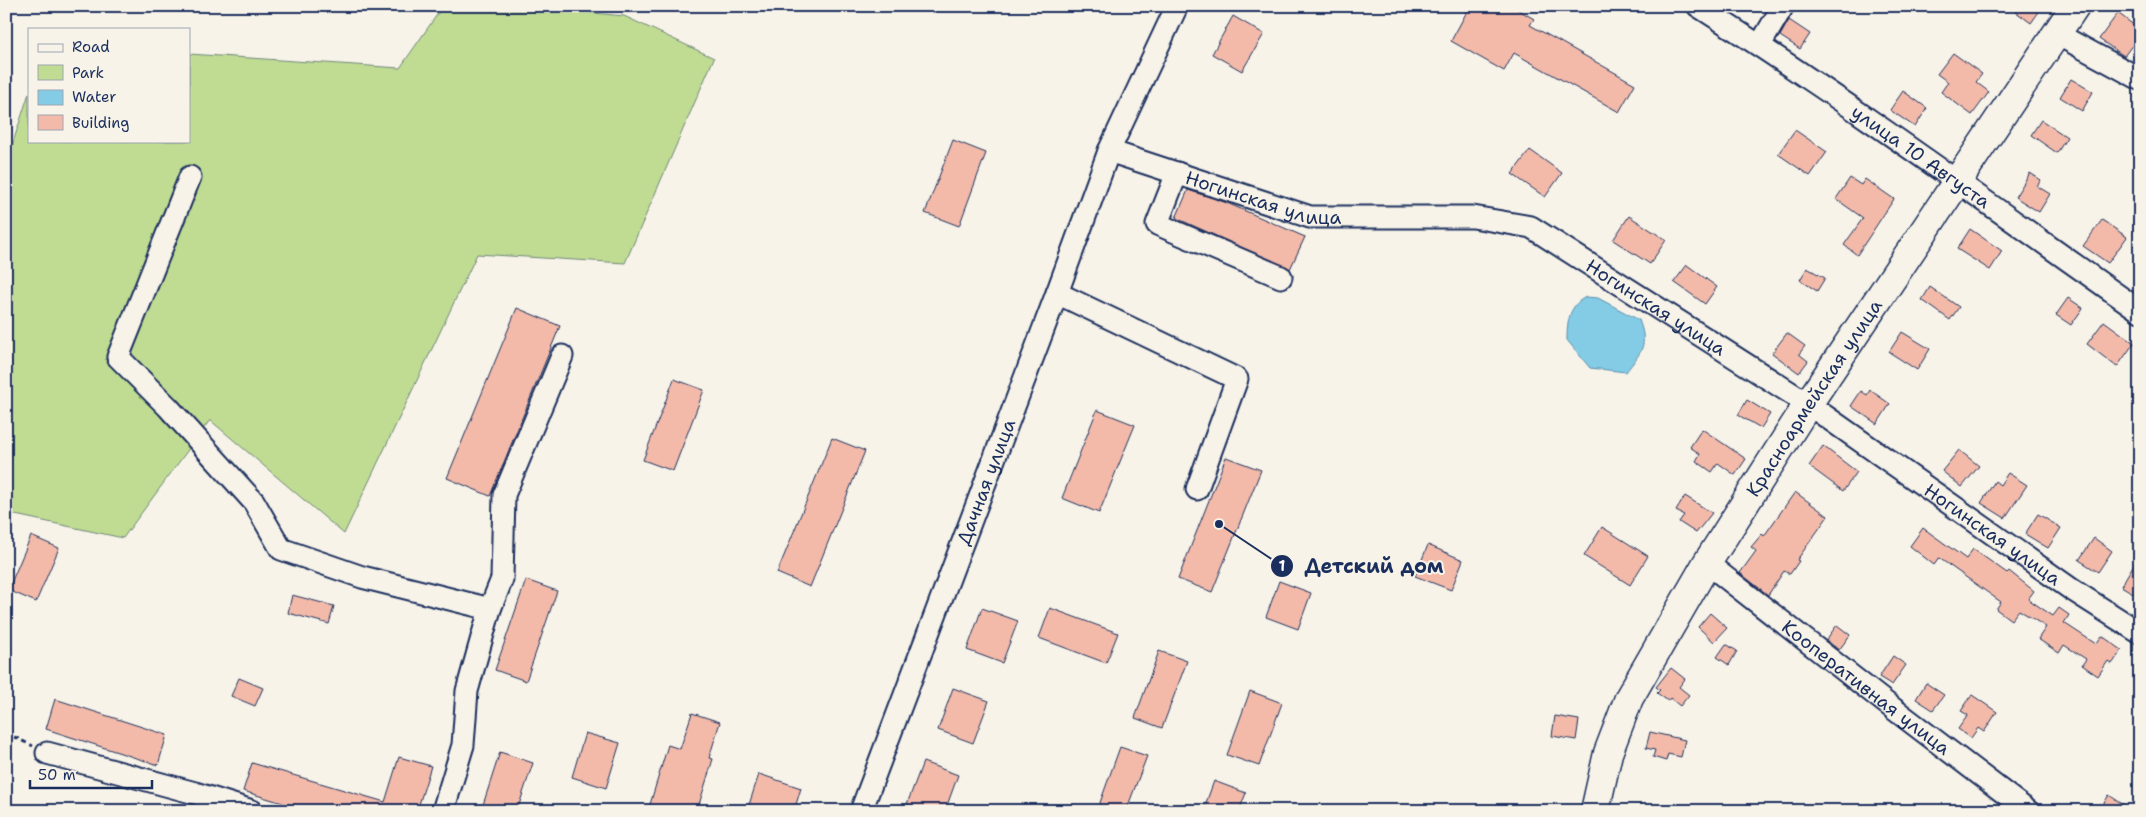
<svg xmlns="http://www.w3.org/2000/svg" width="2146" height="817" font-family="'Shantell Sans',sans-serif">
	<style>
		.green { fill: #c0dc93; stroke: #6e8678 }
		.water { fill: #84cce5; stroke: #5a8daf }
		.building { fill: #f3baa9; stroke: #1b2f5e }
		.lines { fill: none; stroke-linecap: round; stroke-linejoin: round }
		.minor-casing { stroke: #1b2f5e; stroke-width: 25 }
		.major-casing { stroke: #1b2f5e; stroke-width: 31 }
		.path { stroke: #1b2f5e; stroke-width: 3; stroke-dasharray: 5 4; stroke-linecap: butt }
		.minor { stroke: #f7f3e8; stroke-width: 21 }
		.major { stroke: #f7f3e8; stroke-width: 28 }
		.labels { text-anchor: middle; stroke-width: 4; stroke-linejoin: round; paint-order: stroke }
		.street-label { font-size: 19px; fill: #1b2f5e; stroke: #f7f3e8 }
		.leader { fill: none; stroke: #1b2f5e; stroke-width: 2 }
		.callout-dot { fill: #1b2f5e; stroke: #f7f3e8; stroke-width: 2 }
		.mark-label { font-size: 15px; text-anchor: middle; font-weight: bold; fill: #fff }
		.callout-label { font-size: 20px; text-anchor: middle; font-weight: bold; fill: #1b2f5e; stroke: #f7f3e8; stroke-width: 4; stroke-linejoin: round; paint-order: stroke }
	</style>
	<rect width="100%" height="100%" fill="#f7f3e8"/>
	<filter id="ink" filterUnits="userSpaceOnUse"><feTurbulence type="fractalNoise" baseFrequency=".02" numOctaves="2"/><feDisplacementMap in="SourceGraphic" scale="10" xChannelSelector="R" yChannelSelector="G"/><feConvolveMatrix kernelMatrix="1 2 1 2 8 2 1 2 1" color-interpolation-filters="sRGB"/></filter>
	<g filter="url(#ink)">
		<!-- green -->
		<polygon class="green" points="443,6 524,6 624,16 714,58 625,263 477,254 344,534 210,420 123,538 6,513 6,164 29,93 29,141 189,141 189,54 400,68"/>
		<!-- water -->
		<path class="water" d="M1586 297 1598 298 1639 320C1649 346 1641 352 1626 372L1590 368 1567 340C1567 322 1569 305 1586 297Z"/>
		<!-- building -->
		<g class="building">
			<polygon points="1470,6 1512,6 1534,19 1530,25 1635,84 1619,112 1514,53 1504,71 1451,41"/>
			<polygon points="2008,6 2043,6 2031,23"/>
			<polygon points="2118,13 2140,30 2140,35 2124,56 2099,39"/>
			<polygon points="1233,16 1264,34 1242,71 1212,54"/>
			<polygon points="1789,20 1810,34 1800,49 1780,36"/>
			<polygon points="1953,53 1982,74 1976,82 1989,92 1972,115 1941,92 1948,82 1937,74"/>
			<polygon points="2071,79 2093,92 2082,111 2060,97"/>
			<polygon points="1903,91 1927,108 1915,127 1890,110"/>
			<polygon points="2041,120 2067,137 2057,153 2031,135"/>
			<polygon points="1795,130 1827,152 1810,176 1778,154"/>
			<polygon points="953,140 986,153 959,226 925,213"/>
			<polygon points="1530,150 1562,173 1545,197 1512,174"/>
			<polygon points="2030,173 2041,180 2037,186 2050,194 2039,212 2015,197"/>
			<polygon points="1850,178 1861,185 1865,179 1894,199 1857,255 1844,245 1863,218 1836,199"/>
			<polygon points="1188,190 1227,203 1305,237 1290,269 1176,218"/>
			<polygon points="1629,216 1666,240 1650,264 1613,240"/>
			<polygon points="2102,220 2127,237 2108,263 2083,246"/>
			<polygon points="1970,229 2002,251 1990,270 1957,249"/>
			<polygon points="1687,265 1717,287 1705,304 1674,282"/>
			<polygon points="1807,268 1825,278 1817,291 1800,280"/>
			<polygon points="1930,287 1959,307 1950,320 1922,300"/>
			<polygon points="2068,298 2083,308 2071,325 2056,315"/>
			<polygon points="517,308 560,326 490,496 447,478"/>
			<polygon points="2104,321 2134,343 2117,367 2087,344"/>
			<polygon points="1902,332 1930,349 1917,370 1889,352"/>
			<polygon points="1787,333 1805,346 1799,354 1808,361 1799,373 1772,353"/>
			<polygon points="674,379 704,390 673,471 643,460"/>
			<polygon points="1870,390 1890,404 1877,424 1851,406 1861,391 1867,395"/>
			<polygon points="1747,400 1770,414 1761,428 1738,415"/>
			<polygon points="1097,410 1135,425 1099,513 1062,498"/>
			<polygon points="1702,429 1746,459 1735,475 1718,463 1712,472 1696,461 1700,454 1690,447"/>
			<polygon points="832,438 865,451 810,587 777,573"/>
			<polygon points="1823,446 1857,472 1843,491 1809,466"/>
			<polygon points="1959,450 1979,466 1962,487 1942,471"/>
			<polygon points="1226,457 1261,470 1212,592 1178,579"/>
			<polygon points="2008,473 2027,485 2005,518 1981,503 1995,481 2000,485"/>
			<polygon points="1795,492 1828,516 1797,560 1799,561 1790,574 1784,571 1768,595 1740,573 1756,551 1751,547 1762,534 1764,536"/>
			<polygon points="1685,496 1712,513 1696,533 1679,522 1684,515 1676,511"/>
			<polygon points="2038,514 2061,528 2048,548 2025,534"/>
			<polygon points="1602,527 1648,556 1630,585 1584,556"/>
			<polygon points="1923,528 1966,559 1973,549 2007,573 2009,571 2034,591 2028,599 2053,616 2059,608 2069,615 2064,623 2096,644 2102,636 2122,650 2112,664 2108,661 2098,676 2082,665 2086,659 2064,645 2059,653 2038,639 2046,627 2019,610 2011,620 1996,609 2001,602 1939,558 1934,565 1910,546"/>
			<polygon points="31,536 59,548 36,602 8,590"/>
			<polygon points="2094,538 2112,551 2098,572 2079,560"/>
			<polygon points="1428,545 1463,560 1451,590 1415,576"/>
			<polygon points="2140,554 2140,597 2121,586"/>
			<polygon points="526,580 557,591 526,681 495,670"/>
			<polygon points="1279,581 1311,593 1298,629 1266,617"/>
			<polygon points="292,595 334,606 329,624 288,613"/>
			<polygon points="982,608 1018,621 1002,663 967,650"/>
			<polygon points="1050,608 1118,633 1106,663 1039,638"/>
			<polygon points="1710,613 1727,628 1714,642 1698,627"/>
			<polygon points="1837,625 1850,635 1839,650 1826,640"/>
			<polygon points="1726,644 1737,651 1729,665 1717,657"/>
			<polygon points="1159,651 1187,661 1162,728 1135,718"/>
			<polygon points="1893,656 1906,665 1892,685 1879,677"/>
			<polygon points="1671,668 1685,679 1679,687 1689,695 1680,706 1670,698 1668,701 1657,693 1660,690 1656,687"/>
			<polygon points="239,678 263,688 255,706 231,696"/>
			<polygon points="1926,683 1944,695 1933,710 1916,699"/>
			<polygon points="953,688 989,701 973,743 938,730"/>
			<polygon points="1250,691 1282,703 1259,766 1227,755"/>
			<polygon points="1972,695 1997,712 1984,732 1978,728 1971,738 1958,729 1968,715 1961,711"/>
			<polygon points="55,699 167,735 158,765 46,729"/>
			<polygon points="692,713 720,722 709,758 713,759 697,811 648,811 668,745 680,749"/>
			<polygon points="1555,716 1579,720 1576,740 1552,736"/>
			<polygon points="1650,732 1685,740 1681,757 1668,754 1666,761 1653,757 1655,750 1646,748"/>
			<polygon points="585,733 620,743 606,788 572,777"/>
			<polygon points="1120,747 1147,756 1126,811 1097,811"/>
			<polygon points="500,752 533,763 517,811 481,811"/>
			<polygon points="399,757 431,766 417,811 309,811 243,791 252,763 385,802"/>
			<polygon points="923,762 958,775 945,811 925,811 907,804"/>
			<polygon points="759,774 801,788 794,811 747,811"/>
			<polygon points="1214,781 1246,793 1239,811 1203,811"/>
			<polygon points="2109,795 2133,811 2099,811"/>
		</g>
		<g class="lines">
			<!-- minor casing -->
			<g class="minor-casing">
				<g id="minor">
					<path id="s1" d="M1698 6C1849 102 1994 208 2140 311"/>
					<polyline points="2057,34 2140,79"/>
					<polyline points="1760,45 1783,6"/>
					<path id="s2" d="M1109 151 1310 217H1473L1531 227 1808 404 2071 589 2140 633"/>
					<polyline points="1177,173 1157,224 1281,277"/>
					<polyline points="190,177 118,357 168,407 254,502 281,549 362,577 490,609"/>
					<polyline points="1057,293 1237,379 1197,489"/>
					<path id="s3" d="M1707 563 1886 703 2028 811"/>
					<polyline points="47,753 195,793 252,811"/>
					<polyline points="443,811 463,745 467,691 490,609 502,579 504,495 562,356"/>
					<path id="s4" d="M861 811 1057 293 1109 151 1177 6"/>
				</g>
			</g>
			<!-- major casing -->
			<g class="major-casing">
				<g id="major">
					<path id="s5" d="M1595 811 1608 753 1629 698 1707 563 1808 404 2075 6"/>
				</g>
			</g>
			<!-- path -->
			<polyline class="path" points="6,733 33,746"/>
			<!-- minor -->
			<use href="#minor" class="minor"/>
			<!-- major -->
			<use href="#major" class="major"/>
		</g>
	</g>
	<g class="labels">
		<!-- street labels -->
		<g class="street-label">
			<text dy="7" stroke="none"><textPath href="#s1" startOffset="269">улица 10 Августа</textPath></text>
			<text dy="7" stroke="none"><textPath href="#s2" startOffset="162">Ногинская улица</textPath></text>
			<text dy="7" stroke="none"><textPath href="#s2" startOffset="582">Ногинская улица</textPath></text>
			<text dy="7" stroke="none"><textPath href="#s5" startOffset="471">Красноармейская улица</textPath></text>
			<text dy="7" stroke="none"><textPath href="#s4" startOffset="352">Дачная улица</textPath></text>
			<text dy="7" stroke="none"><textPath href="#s2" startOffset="988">Ногинская улица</textPath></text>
			<text dy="7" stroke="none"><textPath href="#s3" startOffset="202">Кооперативная улица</textPath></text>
		</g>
	</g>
	<!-- callouts -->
	<path class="leader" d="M1219 524L1282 566"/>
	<g class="callout-dot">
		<circle cx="1219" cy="524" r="5"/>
		<circle cx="1282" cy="566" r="12"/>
	</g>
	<g class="mark-label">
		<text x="1282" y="571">1</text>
	</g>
	<g class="callout-label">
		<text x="1374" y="573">Детский дом</text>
	</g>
	<!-- margin -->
	<rect width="2146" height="817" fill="none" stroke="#f7f3e8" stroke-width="25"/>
	<rect x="12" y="12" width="2121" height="792" fill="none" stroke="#1b2f5e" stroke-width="2" filter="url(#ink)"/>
	<!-- legend -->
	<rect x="28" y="28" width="162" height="115" fill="#f7f3e8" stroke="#9fa5b1"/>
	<rect x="38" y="44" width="25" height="8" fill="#f7f3e8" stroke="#9fa5b1"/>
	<text x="72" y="52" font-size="15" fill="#1b2f5e">Road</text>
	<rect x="38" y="65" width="25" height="15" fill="#c0dc93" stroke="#9fa5b1"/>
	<text x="72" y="78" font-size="15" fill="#1b2f5e">Park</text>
	<rect x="38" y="90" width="25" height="15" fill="#84cce5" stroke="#9fa5b1"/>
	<text x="72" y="102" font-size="15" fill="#1b2f5e">Water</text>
	<rect x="38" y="115" width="25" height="15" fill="#f3baa9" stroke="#9fa5b1"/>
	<text x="72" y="128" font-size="15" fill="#1b2f5e">Building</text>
	<!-- scale -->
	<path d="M30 780v8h122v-8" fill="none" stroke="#1b2f5e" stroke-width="2.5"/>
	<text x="38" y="780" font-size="15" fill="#1b2f5e" stroke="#f7f3e8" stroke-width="4" paint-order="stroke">50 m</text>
</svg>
